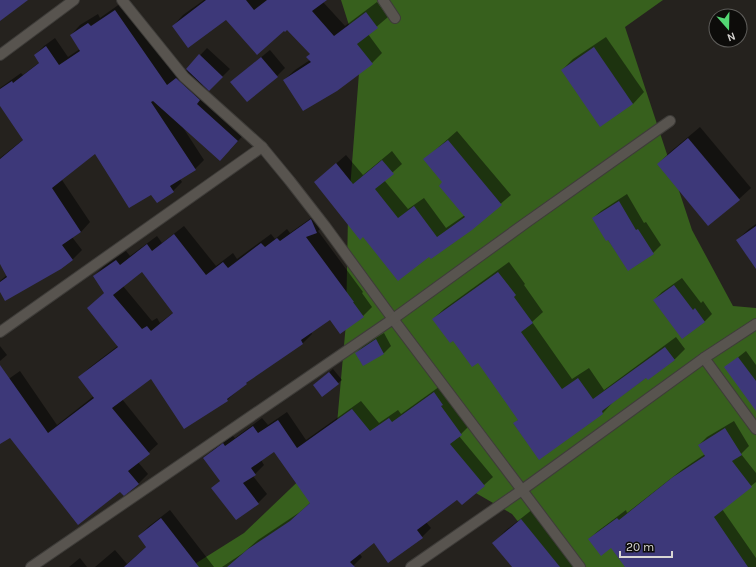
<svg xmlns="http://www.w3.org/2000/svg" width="756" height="567" font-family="Karla,sans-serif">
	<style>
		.forest { fill: #37601d }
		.shadow { fill: #0007; fill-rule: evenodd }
		.building { fill: #3d3879; fill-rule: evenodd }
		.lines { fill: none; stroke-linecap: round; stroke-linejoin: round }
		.minor-casing { stroke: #3e3c39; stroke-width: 12 }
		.minor { stroke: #58544f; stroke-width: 10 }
	</style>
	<rect width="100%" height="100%" fill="#25221e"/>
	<!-- forest -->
	<polygon class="forest" points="341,0 663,0 625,27 692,230 733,306 756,308 756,567 554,567 512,514 426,464 290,567 190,567 244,533 335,446 346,323 348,215 360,60"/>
	<!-- shadow -->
	<g class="shadow">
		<polygon points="204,0 325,0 323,2 345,26 377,2 388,17 368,34 382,53 372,63 284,80 295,70 310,60 311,54 288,28 284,29 226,19 173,26 183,15"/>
		<polygon points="124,1 177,76 187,69 207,48 230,69 205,94 247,131 230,150 182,126 204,160 195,169 180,179 182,182 173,191 152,193 95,153 62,180 90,222 81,232 72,237 82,250 72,260 0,290 0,281 7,275 0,263 0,158 24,139 0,105 0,88 21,73 23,75 40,62 35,55 44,46 55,38 68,57 80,49 71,35 80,25 98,14 100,18"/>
		<polygon points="606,37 644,92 633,104 562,70 573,59"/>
		<polygon points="270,50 285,68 277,76 239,75"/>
		<polygon points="700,127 751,188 739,199 708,225 658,164 669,153"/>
		<polygon points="457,131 511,195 471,229 430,255 363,236 315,182 346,155 363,175 392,151 402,164 384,180 408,209 424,198 446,228 465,215 444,182 425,159"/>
		<polygon points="627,194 644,223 646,222 661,245 653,253 628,269 593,218 601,211"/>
		<path d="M321 211 326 223 318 231 363 292 362 293 372 307 363 316 330 318 311 332 312 334 303 343 251 379 227 400 151 378 122 399 158 444 138 462 148 474 139 483 124 494 120 490 10 436 0 443V385L20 371 57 425 94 396 80 377 89 368 119 345 88 308 105 292 94 276 103 267 126 251 130 256 157 236 162 243 184 226 216 266 233 253 237 259 271 234 275 239 287 229 290 233ZM142 271 174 312 160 323 157 318 152 321 123 286Z"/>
		<polygon points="756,224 756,267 737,240 749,229"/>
		<polygon points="509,262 525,284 524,285 543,312 532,322 572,379 589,368 604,390 676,337 685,349 675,359 648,379 647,377 613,402 603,413 539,458 514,424 519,419 478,361 453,339 433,319 444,309"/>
		<polygon points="682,278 701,303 703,301 712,314 705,321 682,337 654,300 662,292"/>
		<polygon points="384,333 391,346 384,353 363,365 356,353 364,345"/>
		<polygon points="0,346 7,355 0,361"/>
		<polygon points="746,351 756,365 756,409 726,367"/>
		<polygon points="333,369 342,380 338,383 314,385"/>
		<polygon points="443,384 470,425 459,436 493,477 484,485 458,499 426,522 431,528 422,537 374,542 359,553 362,557 352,567 222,567 243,553 258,540 300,512 311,502 274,450 261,460 264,465 253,476 267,494 258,503 213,488 221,480 205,459 213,450 232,435 235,438 262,418 268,425 287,412 306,440 361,401 379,423 398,410 401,414"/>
		<polygon points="734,421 749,446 741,454 756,473 756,482 722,509 756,558 756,567 626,567 612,547 589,539 598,531 626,510 627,513 683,469 705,454 699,445 707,437"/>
		<polygon points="533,509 577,567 513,567 494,543 505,531"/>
		<polygon points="170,510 214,567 95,567 115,550 127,564 147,546 139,536 148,527"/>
		<polygon points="80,558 87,567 69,567"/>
	</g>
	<!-- building -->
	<g class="building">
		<polygon points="0,0 28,0 0,21"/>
		<polygon points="206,0 246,0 254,10 267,0 327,0 312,11 334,36 366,12 378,28 357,44 373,64 337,91 303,111 283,80 311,62 306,57 310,54 287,30 285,32 284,31 257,55 226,20 188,48 172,26"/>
		<polygon points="115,10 167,85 176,78 200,100 197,104 238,141 220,161 153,101 151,102 196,170 170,186 174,192 157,203 151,195 129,208 95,154 52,188 81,232 62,245 73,260 61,269 5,301 0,292 0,282 7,277 0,264 0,159 23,140 0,106 0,89 12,81 13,83 39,63 34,55 46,46 59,65 80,51 70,35 88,23 91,26"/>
		<polygon points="594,47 633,104 600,127 561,70"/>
		<polygon points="199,54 223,77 209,91 186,69"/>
		<polygon points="261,57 278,77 247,102 230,82"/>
		<polygon points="688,138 740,200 708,226 657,164"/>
		<polygon points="448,140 502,205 472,230 431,259 429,257 398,281 363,237 360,240 314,182 336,163 353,184 382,160 394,174 375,189 398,218 414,206 437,237 465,217 439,186 442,182 423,159"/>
		<polygon points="619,201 636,230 638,229 654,254 628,271 608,240 606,241 592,218"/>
		<path d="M311 219 317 233 306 237 354 302H353L364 317 340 334 330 320 301 340 303 344 246 383 247 384 227 399 228 401 184 429 151 379 112 408 150 454 128 471 139 484 124 496 120 492 78 525 10 438 0 444V365L48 433 94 398 78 377 118 347 87 308 104 293 93 276 116 260 120 265 147 244 152 251 174 234 206 275 223 262 228 268 261 243 265 247 277 238 280 241ZM142 272 173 313 151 331 147 326 142 329 113 295Z"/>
		<polygon points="756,226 756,269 736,240"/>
		<polygon points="498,272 516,295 514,297 533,323 521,332 562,389 578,378 593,399 665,347 675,360 648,380 646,378 602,411 603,414 539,460 513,423 518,420 478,363 472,367 453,341 450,343 432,319"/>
		<polygon points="674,285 693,310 695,308 705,322 682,339 653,300"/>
		<polygon points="376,339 384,354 363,366 355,353"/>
		<polygon points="738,357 756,381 756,411 724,367"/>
		<polygon points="329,372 339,384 322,397 313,385"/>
		<polygon points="434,392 443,405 441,406 462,435 450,444 485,486 462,505 457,500 417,530 423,538 388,563 374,543 350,562 355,567 227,567 248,549 290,521 310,503 274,452 251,468 256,475 243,483 259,504 236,520 211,488 220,481 203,458 223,443 225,446 253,426 258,433 278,420 297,448 352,409 370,431 389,418 392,422"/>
		<polygon points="725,428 742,455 732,461 752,487 714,517 748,567 625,567 611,548 601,556 588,539 617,518 619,520 673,477 705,456 698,445"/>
		<polygon points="161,518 199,567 124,567 146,547 138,536"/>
		<polygon points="521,519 560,567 512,567 492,543"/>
	</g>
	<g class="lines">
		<!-- minor casing -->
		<g class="minor-casing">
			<g id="minor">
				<polyline points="122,0 184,77 262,147 290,181 325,226 393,319 580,567"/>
				<polyline points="383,0 395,18"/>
				<polyline points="0,55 74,0"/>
				<polyline points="0,332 262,147"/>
				<polyline points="704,358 756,429"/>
				<polyline points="31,567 393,319 527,222 670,121"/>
				<polyline points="411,567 522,490 704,358 756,324"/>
			</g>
		</g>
		<!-- minor -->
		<use href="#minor" class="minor"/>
	</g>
	<!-- north arrow -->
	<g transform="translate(728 28) rotate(160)"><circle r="19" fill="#0d0c0a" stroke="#5e5d5a"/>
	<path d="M0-3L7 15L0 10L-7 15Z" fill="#53d673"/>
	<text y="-6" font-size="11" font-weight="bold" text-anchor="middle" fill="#d8d6d3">N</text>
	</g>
	<!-- scale -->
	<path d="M620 551v6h52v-6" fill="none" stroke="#d8d6d3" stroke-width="2"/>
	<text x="626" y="551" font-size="12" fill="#d8d6d3" stroke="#0d0c0a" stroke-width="3" paint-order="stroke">20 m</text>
</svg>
